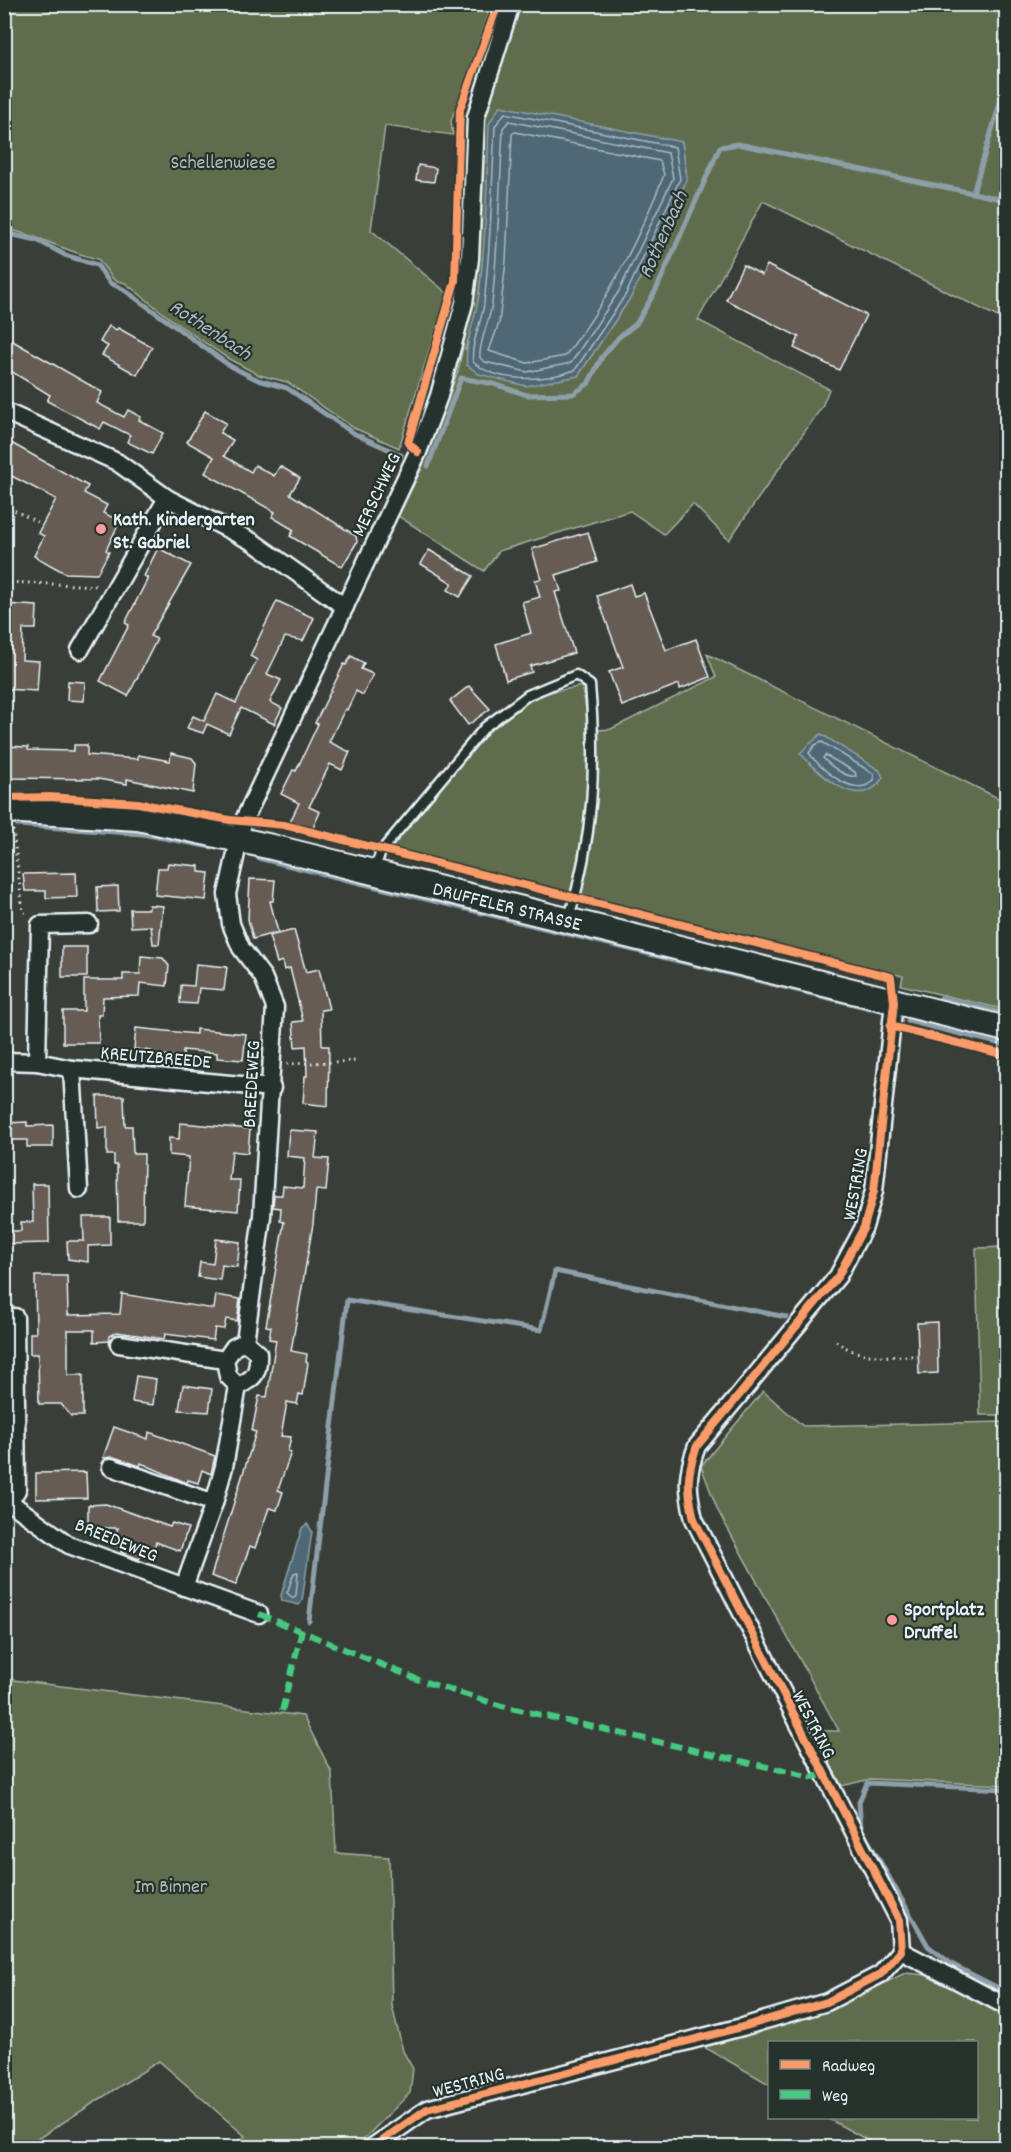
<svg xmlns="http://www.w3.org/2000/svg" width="1011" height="2152" font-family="Dekko,sans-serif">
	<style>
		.green { fill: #606d4e; stroke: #a4afa3; stroke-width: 1.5; fill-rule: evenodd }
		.water { fill: #506874; stroke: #8d9fa9; stroke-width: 1.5 }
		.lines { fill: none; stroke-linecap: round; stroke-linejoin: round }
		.shore { stroke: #abbac3; stroke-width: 1.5 }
		.stream { stroke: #8d9fa9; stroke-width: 5 }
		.building { fill: #665b52; stroke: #e8f1f8; stroke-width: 1.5 }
		.lane-casing { stroke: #e8f1f8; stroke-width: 13 }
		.street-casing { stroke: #e8f1f8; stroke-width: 21 }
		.secondary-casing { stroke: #e8f1f8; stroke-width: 28 }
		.path { stroke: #e8f1f8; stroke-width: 3; stroke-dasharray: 1.5 4.5; stroke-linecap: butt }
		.lane { stroke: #26332d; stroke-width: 8 }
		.street { stroke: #26332d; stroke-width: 16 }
		.secondary { stroke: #26332d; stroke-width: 24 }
		.quiet { stroke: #46c982; stroke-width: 6; stroke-dasharray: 12 6; stroke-linecap: butt }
		.cycleway-casing { stroke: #26332d; stroke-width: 11 }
		.cycleway { stroke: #fa9b69; stroke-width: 8 }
		.poi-dot { fill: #ff9aa2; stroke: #26332d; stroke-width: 2 }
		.labels { text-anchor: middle; stroke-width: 4.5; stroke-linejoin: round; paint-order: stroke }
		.park-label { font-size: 20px; fill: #b2bcb4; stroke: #26332d }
		.street-label { font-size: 20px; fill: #e8f1f8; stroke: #26332d }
		.poi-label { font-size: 20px; font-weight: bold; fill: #e8f1f8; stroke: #26332d; text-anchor: start }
		.water-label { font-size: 21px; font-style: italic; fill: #abbac3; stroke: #26332d }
	</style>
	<rect width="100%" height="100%" fill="#393f38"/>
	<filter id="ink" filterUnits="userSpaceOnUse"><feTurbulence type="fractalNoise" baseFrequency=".0167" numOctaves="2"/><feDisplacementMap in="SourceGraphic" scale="12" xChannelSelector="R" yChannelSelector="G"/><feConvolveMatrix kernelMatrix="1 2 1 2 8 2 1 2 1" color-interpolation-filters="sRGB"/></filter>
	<g filter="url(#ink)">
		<!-- green -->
		<g class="green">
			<path d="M5 4 492 5 451 121 453 135 385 126 371 230 447 293 399 448 354 428 287 382 259 375 229 359 176 323 125 283 114 280 98 259C65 252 38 234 5 229Z"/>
			<path d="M517 5H1006V321L763 201 698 320 829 389 822 407 729 540 693 504 664 534 630 511 499 551 484 571 398 516 421 470 458 371 471 307 481 115ZM682 142 687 179 631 297 578 376 465 349 476 319 483 259Z"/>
			<path d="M707 654 1006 802V1010L901 985 903 976 579 895C591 839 599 787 598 730L611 729 716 677ZM851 755 879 770V784Z"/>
			<path d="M582 686 590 731 591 779 572 893 389 848C426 803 478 726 528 699 543 691 566 690 582 686Z"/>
			<polygon points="1006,1247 1006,1415 980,1415 976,1248"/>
			<polygon points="763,1391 803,1426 1006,1422 1006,1785 870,1779 842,1786 826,1756 821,1731 839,1731 718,1511 701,1466"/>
			<polygon points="5,1679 303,1716 332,1773 336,1853 389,1857 392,2006 403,2051 413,2069 410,2093 356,2147 230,2147 245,2136 159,2061 25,2147 5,2147"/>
			<polygon points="905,1973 927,1975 1006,2016 1006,2147 880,2147 827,2118 976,2118 976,2042 770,2042 769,2084 704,2047 831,2009"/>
		</g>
		<!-- water -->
		<g class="water">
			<path d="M500 106 682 142 687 179 631 297 578 376 526 386 479 374 467 365C464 342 476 319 479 294 486 237 487 181 489 124Z"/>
			<path d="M821 734 879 770 883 777C861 815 819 774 800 753Z"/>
			<polygon points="307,1524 312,1531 302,1601 299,1605 282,1601 281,1595 302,1528"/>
		</g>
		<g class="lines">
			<!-- shore -->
			<g class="shore">
				<path d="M505 113 675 147 680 179 626 294 575 370C545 381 499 384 473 362 470 343 482 323 484 303 491 244 492 185 495 126Z"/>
				<path d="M509 121 668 153 673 178 619 291 571 363 527 372 485 362 480 358C478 344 490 320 492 304 498 246 500 187 503 128Z"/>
				<path d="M515 132 660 161 664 175C639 238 607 303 565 356L527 363 489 351 499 323 506 261 512 134Z"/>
				<path d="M822 742 874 774V780C856 800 820 769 809 753L815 745Z"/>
				<path d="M825 755 855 772 856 776C846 778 830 766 823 758Z"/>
				<polygon points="298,1572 296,1595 293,1598 287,1593 294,1573"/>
			</g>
			<!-- stream -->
			<g class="stream">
				<polyline points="973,193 1006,83"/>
				<polyline points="4,233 37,240 65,255 97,265 110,283 123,289 230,366 258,380 287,388 353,433 401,455"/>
				<polyline points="428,466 461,378 494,384 527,395 573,394 588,384 602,357 619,337 636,324 656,290 720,147 738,144 1006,200"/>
				<polyline points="4,825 8,825"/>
				<polyline points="18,825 143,834 211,847"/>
				<polyline points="258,858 870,1008"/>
				<polyline points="941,998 1006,1014"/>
				<polyline points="908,1021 1006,1045"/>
				<polyline points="309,1621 347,1300 541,1330 555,1271 786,1317"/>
				<polyline points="1006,1789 867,1783 859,1802 861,1828 928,1946 953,1965 1006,1992"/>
			</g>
		</g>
		<!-- building -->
		<g class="building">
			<polygon points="418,165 436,168 434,182 416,180"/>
			<polygon points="743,265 762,275 767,265 866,315 839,370 794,348 799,337 726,300"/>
			<polygon points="109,326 116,330 118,328 152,347 137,375 102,355 108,346 100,342"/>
			<polygon points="4,336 102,392 97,403 124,417 128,410 141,417 139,420 163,433 152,454 127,442 130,435 104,422 100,429 47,401 50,395 4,367"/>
			<polygon points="205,411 226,423 220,433 233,440 224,456 251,472 255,465 274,476 280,466 300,478 290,494 356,536 357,542 342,567 290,536 294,530 272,517 275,512 205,473 214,457 187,442"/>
			<polygon points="4,439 88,486 84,493 107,505 103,513 120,521 106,550 109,552 97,574 65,573 34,556 44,536 38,533 56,499 4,472"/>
			<polygon points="588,532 597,562 556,575 561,591 555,592 574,653 530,666 532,672 506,680 496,644 531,633 522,602 540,597 535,580 541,579 532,549"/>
			<polygon points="158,548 191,565 150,636 157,639 128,696 100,681 129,625 125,623 148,578 144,576"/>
			<polygon points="429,550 473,576 460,597 448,590 452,583 421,564"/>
			<polygon points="630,584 634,596 644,593 666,650 696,639 710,677 680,689 679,684 622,706 609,672 623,667 597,596"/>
			<polygon points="277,601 314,618 303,641 285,637 267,674 281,680 270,702 282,708 274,724 241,708 229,734 207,724 203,733 187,728 193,716 204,721 217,694 236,703 257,660 250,656"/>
			<polygon points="4,604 37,606 36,629 23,629 22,660 39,661 37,691 4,689"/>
			<polygon points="351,656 364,663 361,669 373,674 363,695 356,691 347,710 345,709 329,742 350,752 342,770 330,764 309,807 320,812 313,828 290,822 299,803 281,794 293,770 296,771 318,724 315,723 344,664 346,665"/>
			<polygon points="68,681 85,682 84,701 67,700"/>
			<polygon points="469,686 490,709 468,725 450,701"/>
			<polygon points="74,745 87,745 87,755 138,759 138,755 170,761 171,753 192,758 196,763 193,793 127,779 127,784 98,779 4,778 4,746 28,747 28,750 74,751"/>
			<polygon points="168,863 199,866 199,872 209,873 206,900 155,895 158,868 167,868"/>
			<polygon points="76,873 77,897 46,898 46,891 25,891 23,874"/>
			<polygon points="250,879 275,880 273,901 270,901 278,932 253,939 248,919"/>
			<polygon points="118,886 119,911 98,912 97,887"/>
			<polygon points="149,905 163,906 159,944 153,944 151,926 131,927 130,909 149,909"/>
			<polygon points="294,930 306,972 319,969 329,1009 321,1010 322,1046 329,1046 328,1106 303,1103 305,1076 307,1076 306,1046 295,1047 293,1022 303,1021 290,968 284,970 282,961 277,963 269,936"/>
			<rect x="62" y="947" width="25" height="30"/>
			<polygon points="141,956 163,958 169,966 167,986 140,983 139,996 103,997 102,1015 98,1015 99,1043 63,1043 63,1011 84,1011 84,980 123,980 123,974 140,974"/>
			<polygon points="196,964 227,967 224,990 199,988 197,1004 180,1003 181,985 194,986"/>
			<polygon points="136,1028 196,1034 196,1029 246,1034 243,1060 217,1058 217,1053 183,1050 183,1057 151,1054 151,1051 134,1049"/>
			<polygon points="97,1096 124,1096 125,1126 132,1126 133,1154 144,1154 143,1221 118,1221 117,1165 114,1165 114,1155 107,1155 107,1127 98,1128"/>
			<polygon points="27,1122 27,1126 53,1125 53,1147 27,1147 27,1140 4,1140 4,1123"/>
			<polygon points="180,1123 250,1129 248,1153 232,1151 229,1180 240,1180 238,1211 185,1206 189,1157 169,1155 169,1138 179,1139"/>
			<polygon points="289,1130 318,1132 315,1158 329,1159 326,1191 316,1190 313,1224 291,1351 307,1354 306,1362 308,1363 303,1395 299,1394 297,1404 287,1402 281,1436 291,1437 288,1451 291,1452 278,1490 283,1492 277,1510 269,1508 255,1548 250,1546 236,1585 211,1576 256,1432 252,1431 259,1396 267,1397 276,1340 269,1339 271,1327 266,1326 284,1222 280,1221 281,1208 273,1207 274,1195 282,1195 283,1186 303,1188 305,1158 287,1156"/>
			<polygon points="32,1184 48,1184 49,1243 4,1244 4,1231 21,1231 21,1222 33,1222"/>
			<polygon points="83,1217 110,1217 110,1245 88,1246 88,1262 68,1259 67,1241 84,1241"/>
			<polygon points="216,1239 240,1242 237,1267 222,1265 220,1280 198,1277 200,1262 213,1264"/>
			<polygon points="35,1276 67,1276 68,1315 120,1314 122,1294 214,1309 216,1295 240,1299 237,1321 226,1319 224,1329 215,1328 213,1340 165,1334 164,1339 117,1332 109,1336 109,1341 94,1342 94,1330 68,1330 68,1375 83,1375 83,1416 71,1416 61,1404 39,1404 38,1354 30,1354 30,1333 36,1333"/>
			<polygon points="937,1322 938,1373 919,1374 917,1323"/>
			<polygon points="136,1376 156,1379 153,1405 132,1402"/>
			<polygon points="183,1385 212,1389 209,1412 179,1410"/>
			<polygon points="114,1427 148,1439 149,1432 215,1456 211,1474 202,1470 198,1483 188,1480 187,1483 141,1463 140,1466 114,1457 103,1458"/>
			<polygon points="86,1472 87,1498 36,1499 36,1473"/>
			<polygon points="106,1504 170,1527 172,1523 188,1528 180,1551 156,1542 150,1558 141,1555 139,1559 121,1552 122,1548 112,1545 118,1528 88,1528 88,1505"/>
		</g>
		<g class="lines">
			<!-- lane casing -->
			<g class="lane-casing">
				<path id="lane" d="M374 869 382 850 485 727 528 695 576 675 590 685C597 767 593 839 569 918"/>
			</g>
			<!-- street casing -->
			<g class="street-casing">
				<g id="street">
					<polyline points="4,411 117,462 167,498 253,542 345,607"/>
					<polyline points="80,650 167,498"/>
					<polyline points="4,1061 37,1062 72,1069 272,1088"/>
					<polyline points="37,1062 40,925 89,924"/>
					<polyline points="72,1069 79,1189"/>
					<polyline points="245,1342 262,1216 275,1007 263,977 241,948 231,924 227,894 243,822 418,452 439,396 464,303 470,258 476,117 511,4"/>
					<polyline points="119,1344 225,1360"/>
					<path d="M238 1386C255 1379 259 1372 258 1353L245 1342"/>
					<polyline points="238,1386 228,1376 225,1360 234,1347 245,1342"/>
					<polyline points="111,1467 214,1503"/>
					<polyline points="4,1498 69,1545 259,1614"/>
					<polyline points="9,1502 17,1490 15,1317"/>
					<polyline points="184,1587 214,1503 224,1467 238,1386"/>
					<polyline points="901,1951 1006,2006"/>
					<path d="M371 2148 427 2109 742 2027 827 2002 881 1974 901 1951 899 1920 694 1519C687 1489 686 1475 697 1446L838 1276 864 1227 874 1191 894 1002"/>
				</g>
			</g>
			<!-- secondary casing -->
			<g class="secondary-casing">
				<g id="secondary">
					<path id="s1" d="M4 810 138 818 272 847 1006 1029"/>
				</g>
			</g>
			<!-- path -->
			<g class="path">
				<polyline points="4,505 37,522"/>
				<polyline points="4,531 15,510"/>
				<polyline points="4,582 99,586"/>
				<polyline points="13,830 23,912 29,916"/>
				<polyline points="287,1064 357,1061"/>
				<path d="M836 1341C859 1360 888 1356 917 1356"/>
			</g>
			<!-- lane -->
			<use href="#lane" class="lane"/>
			<!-- street -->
			<use href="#street" class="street"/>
			<!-- secondary -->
			<use href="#secondary" class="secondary"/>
			<!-- quiet -->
			<g class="quiet">
				<polyline points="259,1614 419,1680 502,1706 811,1777 823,1775"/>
				<polyline points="282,1711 302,1630"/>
			</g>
			<!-- cycleway casing -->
			<g class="cycleway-casing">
				<g id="cycleway">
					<polyline points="418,452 408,443 455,281 460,109 498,4"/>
					<path d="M4 798 50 797 138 803 230 820 284 825 891 977 894 1002 874 1191 864 1227 838 1276 697 1446C686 1475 687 1489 694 1519L899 1920 901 1951 881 1974 827 2002 742 2027 427 2109 371 2148"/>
					<polyline points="890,1026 1006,1055"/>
				</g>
			</g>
			<!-- cycleway -->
			<use href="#cycleway" class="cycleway"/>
		</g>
	</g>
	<!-- markers -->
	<g class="poi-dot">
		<circle cx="101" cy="529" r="6"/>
		<circle cx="892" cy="1620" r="6"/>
	</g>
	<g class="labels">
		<!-- park labels -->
		<g class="park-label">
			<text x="223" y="168">Schellenwiese</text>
			<text x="171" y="1892">Im Binner</text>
		</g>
		<!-- street labels -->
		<g class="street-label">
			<text transform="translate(375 494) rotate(-65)" y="7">MERSCHWEG</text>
			<text dy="7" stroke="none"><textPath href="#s1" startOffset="514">DRUFFELER STRASSE</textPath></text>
			<text transform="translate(156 1056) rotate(5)" y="7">KREUTZBREEDE</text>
			<text transform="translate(250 1084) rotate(-87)" y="7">BREEDEWEG</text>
			<text transform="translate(854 1184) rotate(-80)" y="7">WESTRING</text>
			<text transform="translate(117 1539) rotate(22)" y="7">BREEDEWEG</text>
			<text transform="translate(815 1724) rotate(63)" y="7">WESTRING</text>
			<text transform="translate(468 2081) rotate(-15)" y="7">WESTRING</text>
		</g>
		<!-- poi labels -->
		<g class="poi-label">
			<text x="113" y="525">Kath. Kindergarten<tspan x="113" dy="23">St. Gabriel</tspan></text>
			<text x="904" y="1615">Sportplatz<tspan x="904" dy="23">Druffel</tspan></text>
		</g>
		<!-- water labels -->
		<g class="water-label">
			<text transform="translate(662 234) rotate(-66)" y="7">Rothenbach</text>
			<text transform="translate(211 329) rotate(33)" y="7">Rothenbach</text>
		</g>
	</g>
	<!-- margin -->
	<rect width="1011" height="2152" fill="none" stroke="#26332d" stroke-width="24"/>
	<rect x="12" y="12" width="987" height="2128" fill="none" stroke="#e8f1f8" stroke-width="2" filter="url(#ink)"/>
	<!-- legend -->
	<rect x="768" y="2041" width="210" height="78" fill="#26332d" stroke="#747f7e" stroke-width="1.5"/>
	<rect x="780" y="2060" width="30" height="9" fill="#fa9b69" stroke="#747f7e" stroke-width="1.5"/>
	<text x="822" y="2071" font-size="18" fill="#e8f1f8">Radweg</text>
	<rect x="780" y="2090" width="30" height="9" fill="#46c982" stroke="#747f7e" stroke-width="1.5"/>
	<text x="822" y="2101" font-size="18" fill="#e8f1f8">Weg</text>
</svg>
